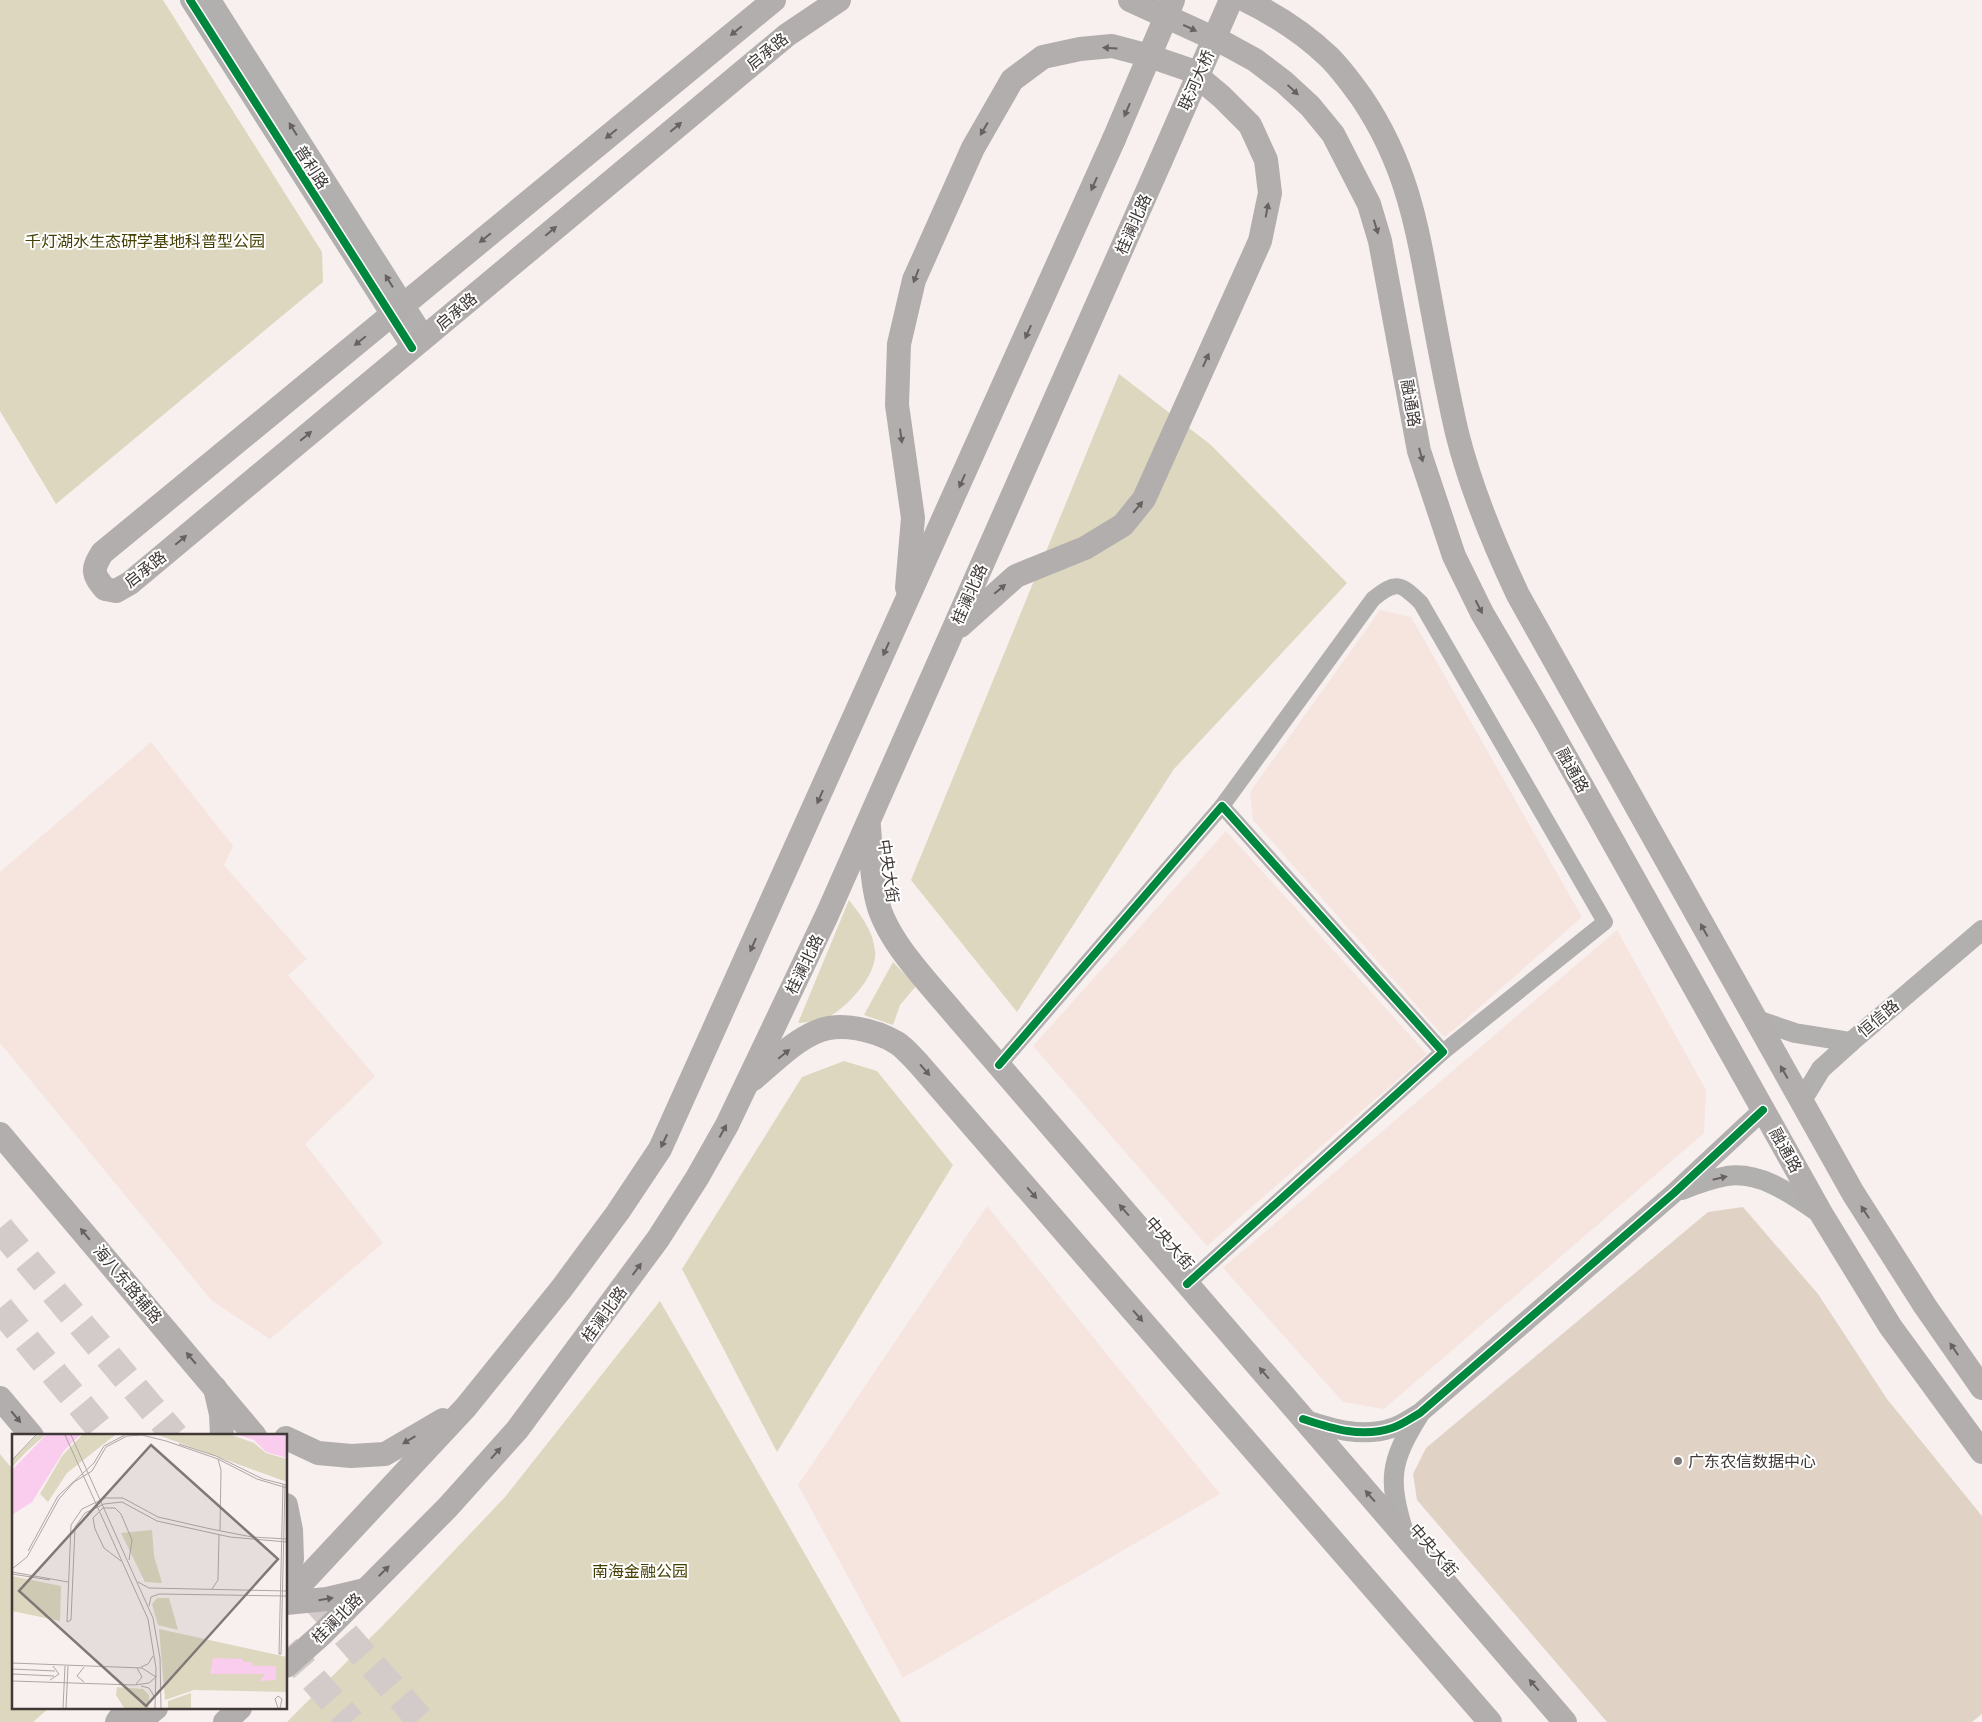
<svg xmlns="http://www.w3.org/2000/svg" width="1982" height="1722" font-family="'Archivo Narrow','Noto Sans SC',sans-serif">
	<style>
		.built { fill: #f6e4df }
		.green { fill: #dcd7be }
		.building { fill: #e0d3c6 }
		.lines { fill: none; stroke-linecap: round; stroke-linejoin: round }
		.trunk-tunnel { stroke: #d3cbc9; stroke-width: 28; stroke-dasharray: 28 14; stroke-linecap: butt }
		.minor { stroke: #b2afaf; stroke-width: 16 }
		.tertiary { stroke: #b2afaf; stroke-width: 20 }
		.secondary { stroke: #b2aead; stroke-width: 24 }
		.secondary-bridge { stroke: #b2aead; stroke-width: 24 }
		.cycleway-casing { stroke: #fff; stroke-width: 11 }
		.cycleway { stroke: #00873e; stroke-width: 8 }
		.oneway { fill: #676160 }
		.oneway2 { fill: #676260 }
		.poi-dot { fill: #807876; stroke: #fff; stroke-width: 2 }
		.labels { text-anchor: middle; stroke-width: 4; stroke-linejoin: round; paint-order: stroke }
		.street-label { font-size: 16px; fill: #3f3836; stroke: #fff }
		.park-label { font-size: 16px; fill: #443f02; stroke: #fff }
		.poi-label { font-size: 16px; fill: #3f3836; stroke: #fff; text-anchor: start }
		.inset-road { fill: none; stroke: #aea6a4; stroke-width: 1 }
		.view { fill: #807876; fill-opacity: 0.15; stroke: #807876; stroke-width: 2.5 }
		.inset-edge { fill: none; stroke: #3f3836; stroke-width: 2.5 }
	</style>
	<rect width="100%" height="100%" fill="#f8f0ee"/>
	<!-- built -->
	<g class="built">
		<polygon points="1380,610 1411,617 1582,917 1457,1027 1444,1037 1253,820 1250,792"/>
		<polygon points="151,742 233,846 224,865 307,959 288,975 375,1076 305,1144 383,1243 270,1339 212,1301 0,1043 0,872"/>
		<polygon points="1226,831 1427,1054 1207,1246 1033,1046"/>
		<polygon points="1617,930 1706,1090 1704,1133 1384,1409 1343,1402 1223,1268"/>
		<polygon points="987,1206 1220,1494 903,1678 798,1485"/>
	</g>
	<!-- green -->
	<g class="green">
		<polygon points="0,0 163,0 322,252 323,282 56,504 0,411"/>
		<polygon points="1119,374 1211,445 1347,583 1174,769 1017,1012 911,880"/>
		<path d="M849 900C861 916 873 930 875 951 878 974 847 1008 828 1017 818 1022 808 1022 798 1023Z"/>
		<polygon points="893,962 916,986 900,1005 893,1025 864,1015"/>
		<polygon points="844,1061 877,1071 953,1165 777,1452 682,1269 802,1077"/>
		<polygon points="660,1301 901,1722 287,1722 394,1614 505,1497"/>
		<polygon points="0,1454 14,1471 14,1708 49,1708 33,1722 0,1722"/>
	</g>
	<!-- building -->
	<polygon class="building" points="1743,1207 1818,1294 1887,1399 1982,1516 1982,1714 1972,1722 1607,1722 1417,1500 1413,1474 1426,1448 1708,1212"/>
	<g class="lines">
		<!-- trunk-tunnel -->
		<g class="trunk-tunnel">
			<polyline points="0,1228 175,1436"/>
			<polyline points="0,1308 106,1436"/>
			<polyline points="318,1603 422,1722"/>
			<polyline points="286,1648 351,1722"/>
		</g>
		<!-- minor -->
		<g class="minor">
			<path d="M1222 806 1373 599C1396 580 1401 583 1421 603L1605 922 1443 1052"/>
			<polyline points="999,1065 1222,806 1443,1052 1187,1284"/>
		</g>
		<!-- tertiary -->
		<g class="tertiary">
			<polyline points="190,0 412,348"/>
			<polyline points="211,0 425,337"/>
			<polyline points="1754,1019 1795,1033 1851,1042"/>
			<polyline points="1801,1102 1821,1069 1851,1042 1982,930"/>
			<path d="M1682 1190C1697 1184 1711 1179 1727 1176 1762 1171 1794 1196 1821 1214"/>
			<path d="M1303 1419C1333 1429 1362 1438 1392 1428 1402 1425 1411 1418 1420 1413L1674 1193 1763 1110"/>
			<path d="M1404 1533C1388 1480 1389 1463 1419 1415"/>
		</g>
		<!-- secondary -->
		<g class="secondary">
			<path d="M774 0 102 553C92 570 92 573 105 589L116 591 130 583 787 35 839 0"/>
			<polyline points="1130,0 1224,43 1255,60 1284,82 1310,106 1333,134 1369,204 1380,241 1419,451 1454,556 1482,613 1546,722 1822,1215 1890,1326 1982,1452"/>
			<path d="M1245 0C1276 15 1304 33 1329 57 1341 69 1352 84 1362 98 1407 165 1417 226 1431 303 1439 346 1447 390 1457 433 1471 489 1493 542 1518 595L1853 1193 1925 1306 1982 1388"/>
			<polyline points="907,588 913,518 897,405 899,344 914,280 973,148 1012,80 1043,57 1080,49 1112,46 1146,55 1190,70 1222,97 1250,125 1266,160 1270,193 1260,241 1144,499 1123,525 1085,548 1016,576 960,626"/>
			<path d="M869 827C871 851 871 876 877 900 886 941 930 984 957 1017L1565 1722"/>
			<path d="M752 1080C772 1064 792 1042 816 1032 839 1021 876 1030 897 1043 905 1048 912 1057 919 1064L1490 1722"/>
			<polyline points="0,1134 255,1436"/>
			<polyline points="215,1388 221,1414 222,1436"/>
			<polyline points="0,1398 32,1436"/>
			<polyline points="286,1438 318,1453 351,1456 385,1454 443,1420"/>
			<polyline points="286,1505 291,1530 292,1559 286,1589"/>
			<polyline points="286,1600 466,1407 562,1288 618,1212 660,1149 1114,139"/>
			<polyline points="286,1603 327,1599 365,1590"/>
			<polyline points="286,1666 322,1634 448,1507 517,1430 658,1239 697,1178 727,1125 827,915 1161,160"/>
			<polyline points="117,1722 127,1708"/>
			<polyline points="139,1722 156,1708"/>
			<polyline points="225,1722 240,1708"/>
		</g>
		<!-- secondary-bridge -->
		<g class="secondary-bridge">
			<polyline points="1114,139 1173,0"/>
			<polyline points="1161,160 1231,0"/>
		</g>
		<!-- cycleway casing -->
		<g class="cycleway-casing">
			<g id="cycleway">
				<polyline points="190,0 412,348"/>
				<polyline points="999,1065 1222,806 1443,1052 1187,1284"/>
				<path d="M1303 1419C1333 1429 1362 1438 1392 1428 1402 1425 1411 1418 1420 1413L1674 1193 1763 1110"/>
			</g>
		</g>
		<!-- cycleway -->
		<use href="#cycleway" class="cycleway"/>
	</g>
	<!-- one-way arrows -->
	<defs><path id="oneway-solid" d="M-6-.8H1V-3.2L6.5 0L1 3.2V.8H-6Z" transform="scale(1.25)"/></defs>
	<g class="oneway">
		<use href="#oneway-solid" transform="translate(1190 28) rotate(25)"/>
		<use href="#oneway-solid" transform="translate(736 31) rotate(141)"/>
		<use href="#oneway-solid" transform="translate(1110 48) rotate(-177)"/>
		<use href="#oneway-solid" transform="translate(1293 90) rotate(43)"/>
		<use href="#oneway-solid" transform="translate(1127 110) rotate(113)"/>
		<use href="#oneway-solid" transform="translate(676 127) rotate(-40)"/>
		<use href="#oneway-solid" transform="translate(984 129) rotate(120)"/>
		<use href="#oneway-solid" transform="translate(611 134) rotate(141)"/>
		<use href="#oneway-solid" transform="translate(1094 184) rotate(114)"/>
		<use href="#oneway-solid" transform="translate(1267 210) rotate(-79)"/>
		<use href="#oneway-solid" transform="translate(1376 227) rotate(73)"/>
		<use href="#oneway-solid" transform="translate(551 231) rotate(-40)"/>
		<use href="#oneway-solid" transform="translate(485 238) rotate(141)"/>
		<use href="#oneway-solid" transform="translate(916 276) rotate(111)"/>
		<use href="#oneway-solid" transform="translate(1028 332) rotate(114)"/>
		<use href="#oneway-solid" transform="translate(360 341) rotate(141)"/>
		<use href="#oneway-solid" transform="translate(1206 360) rotate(-66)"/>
		<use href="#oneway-solid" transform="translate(306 436) rotate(-40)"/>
		<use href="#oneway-solid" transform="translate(901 436) rotate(82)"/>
		<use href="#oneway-solid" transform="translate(1421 455) rotate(75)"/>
		<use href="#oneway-solid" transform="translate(962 481) rotate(114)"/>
		<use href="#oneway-solid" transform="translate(1138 507) rotate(-50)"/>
		<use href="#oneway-solid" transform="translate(181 540) rotate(-40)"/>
		<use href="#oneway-solid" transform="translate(1000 589) rotate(-40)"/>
		<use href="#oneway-solid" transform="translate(1479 607) rotate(63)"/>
		<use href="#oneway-solid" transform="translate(886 649) rotate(114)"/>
		<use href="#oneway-solid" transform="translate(820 797) rotate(114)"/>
		<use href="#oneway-solid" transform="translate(1704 930) rotate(-119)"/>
		<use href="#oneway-solid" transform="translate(753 945) rotate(114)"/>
		<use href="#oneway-solid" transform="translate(784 1054) rotate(-39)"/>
		<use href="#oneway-solid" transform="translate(925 1070) rotate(49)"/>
		<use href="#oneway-solid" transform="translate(1784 1072) rotate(-120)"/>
		<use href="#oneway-solid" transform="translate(723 1131) rotate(-61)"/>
		<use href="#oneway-solid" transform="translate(664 1141) rotate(115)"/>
		<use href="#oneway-solid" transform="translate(1032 1193) rotate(49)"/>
		<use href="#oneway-solid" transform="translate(1124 1210) rotate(-131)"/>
		<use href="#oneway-solid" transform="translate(1865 1212) rotate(-123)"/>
		<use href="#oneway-solid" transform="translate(85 1234) rotate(-130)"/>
		<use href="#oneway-solid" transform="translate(637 1269) rotate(-54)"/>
		<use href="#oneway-solid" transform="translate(1138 1316) rotate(49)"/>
		<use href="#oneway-solid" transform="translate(1954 1349) rotate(-124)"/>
		<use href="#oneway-solid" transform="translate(191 1358) rotate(-130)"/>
		<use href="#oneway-solid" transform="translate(1264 1373) rotate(-131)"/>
		<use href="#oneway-solid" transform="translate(16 1417) rotate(50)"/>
		<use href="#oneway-solid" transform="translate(409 1440) rotate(149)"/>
		<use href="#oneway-solid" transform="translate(496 1453) rotate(-48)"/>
		<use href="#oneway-solid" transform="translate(1370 1496) rotate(-131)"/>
		<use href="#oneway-solid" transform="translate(384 1571) rotate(-45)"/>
		<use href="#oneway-solid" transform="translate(326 1599) rotate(-9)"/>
		<use href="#oneway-solid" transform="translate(1534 1685) rotate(-131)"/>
	</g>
	<g class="oneway2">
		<use href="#oneway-solid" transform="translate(293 129) rotate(-122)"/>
		<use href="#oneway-solid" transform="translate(389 281) rotate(-122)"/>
		<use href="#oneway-solid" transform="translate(1720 1178) rotate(-13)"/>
	</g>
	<!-- markers -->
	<circle class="poi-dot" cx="1678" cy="1461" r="5"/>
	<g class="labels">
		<!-- street labels -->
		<g class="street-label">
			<text transform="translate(767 51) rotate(-39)" y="6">启承路</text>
			<text transform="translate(1196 80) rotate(-66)" y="6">联河大桥</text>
			<text transform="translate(312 167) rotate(57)" y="6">普利路</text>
			<text transform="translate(1133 224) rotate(-66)" y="6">桂澜北路</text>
			<text transform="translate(456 311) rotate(-40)" y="6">启承路</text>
			<text transform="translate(1411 403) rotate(80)" y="6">融通路</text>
			<text transform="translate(145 569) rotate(-38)" y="6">启承路</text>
			<text transform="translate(969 594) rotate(-66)" y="6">桂澜北路</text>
			<text transform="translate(1573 770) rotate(61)" y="6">融通路</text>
			<text transform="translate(889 871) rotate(82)" y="6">中央大街</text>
			<text transform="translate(804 964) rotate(-64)" y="6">桂澜北路</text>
			<text transform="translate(1878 1018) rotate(-40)" y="6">恒信路</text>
			<text transform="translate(1786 1150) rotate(61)" y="6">融通路</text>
			<text transform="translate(1170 1243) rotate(49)" y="6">中央大街</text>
			<text transform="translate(128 1284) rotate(50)" y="6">海八东路辅路</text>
			<text transform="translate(604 1314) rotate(-54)" y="6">桂澜北路</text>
			<text transform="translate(1434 1550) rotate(49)" y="6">中央大街</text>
			<text transform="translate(337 1618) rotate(-45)" y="6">桂澜北路</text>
		</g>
		<!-- park labels -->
		<g class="park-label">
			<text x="145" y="247">千灯湖水生态研学基地科普型公园</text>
			<text x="640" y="1577">南海金融公园</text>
		</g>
		<!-- poi labels -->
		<g class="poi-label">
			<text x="1688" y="1467">广东农信数据中心</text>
		</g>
	</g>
	<!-- overview -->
	<g transform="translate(12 1434)">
		<rect width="275" height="275" fill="#f8f0ee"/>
		<path d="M33 1 14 18 0 33V26L24 2ZM70 1H103L55 39 36 68 28 60 50 22ZM146 1H220L242 9 254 19 275 25V48ZM140 96 142 122 150 149 133 148 109 99ZM0 142 49 152 48 187 0 177ZM145 164H157L166 196 146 191 140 170ZM147 195 275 223V258L182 256 153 266ZM105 253 131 255 137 261V274H112L104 261ZM179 259V274H156V267Z" fill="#dcd7be"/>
		<path d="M34 1H68L52 17 20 68 0 81V36ZM226 1H275V24L254 18 242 6ZM201 224 231 225V228H240L241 232H264V246L248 247 253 240H198Z" fill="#facdef"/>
		<path class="inset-road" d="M53 1 136 185 144 234 143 274M59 1 141 184 148 224 149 274M167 10 204 22 251 45 275 51M206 25 209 36 208 96M0 26 24 1M271 50 267 220H269L273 50M275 105 240 103 199 95 146 83 111 64H93L70 75 59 91 55 188 59 186 63 93 73 79 92 70 110 68 145 87 218 103 275 108M16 117 46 62 82 29 92 12 113 1M109 127 92 114 83 95 81 84 91 74H103L109 80 120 106 117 126M0 135 15 123 47 65 62 48 80 37 94 13 115 2 130 1 154 7 206 25 245 45 275 54M0 138 56 148M0 140 38 146M126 148 137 154 275 157M200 155 206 146 207 101M137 172 139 163 147 160 275 162M0 229 130 234 144 243M72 233 65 242 72 248M129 233 136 230 141 222M0 235 43 237M0 240 42 242M38 246 47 240 41 232M0 247 122 251 137 249 145 242M124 250 130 243 125 234M129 252 137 254 142 262M51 274 53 232M54 274 56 232M266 274 263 265 266 262 270 265 268 274"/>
		<path class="view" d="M139 11 266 125 134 272 7 157Z"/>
		<rect width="275" height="275" class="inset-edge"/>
	</g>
</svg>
